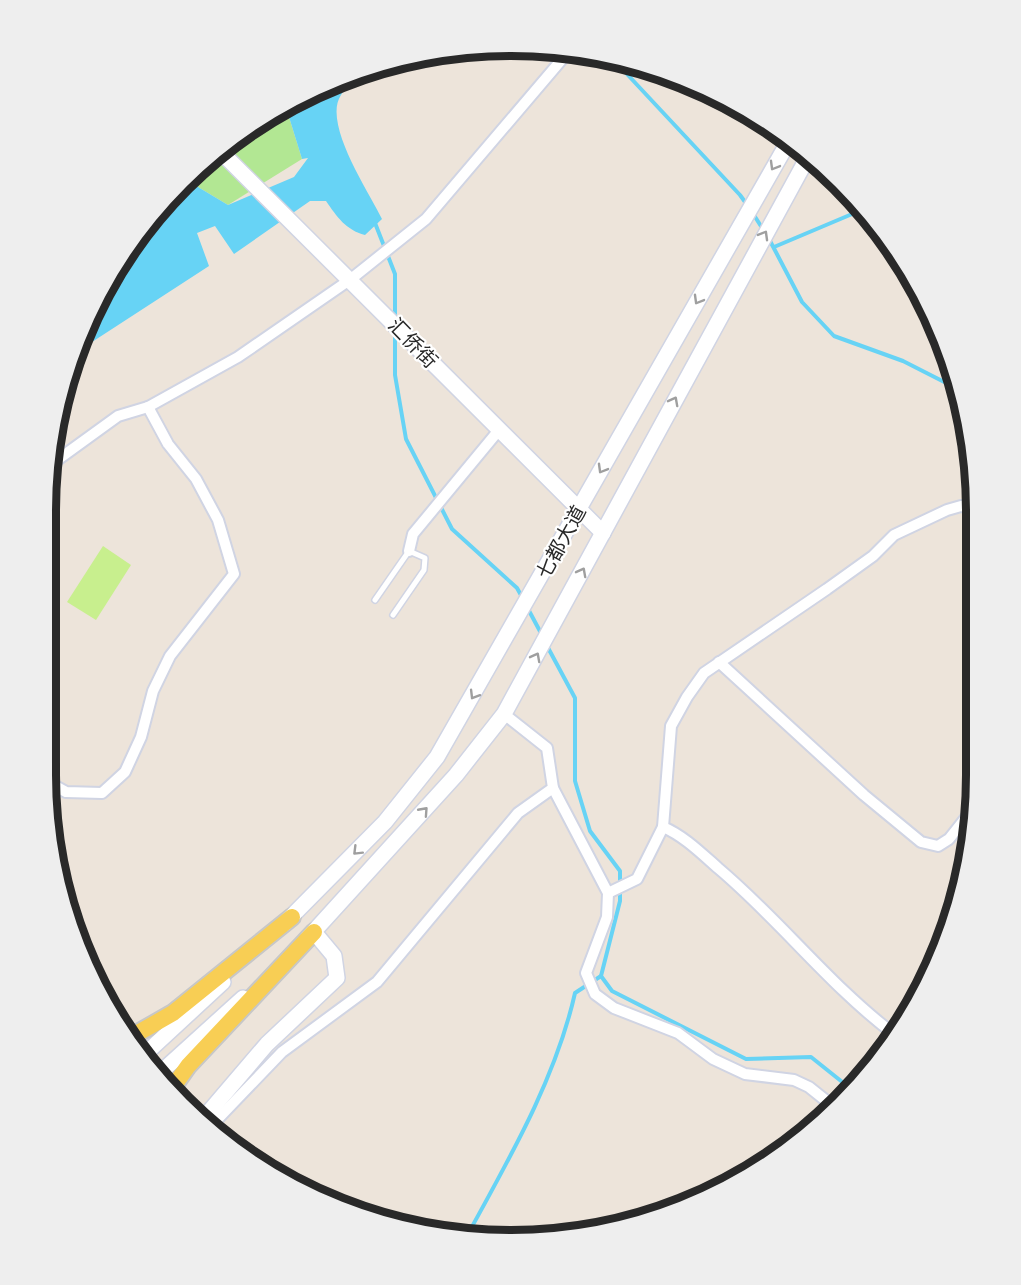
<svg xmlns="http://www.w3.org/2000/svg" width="1021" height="1285" font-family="'DejaVu Sans','Noto Sans SC',sans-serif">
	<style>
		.green { fill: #b2e793 }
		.pitch { fill: #c8ef8e }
		.water { fill: #67d3f5 }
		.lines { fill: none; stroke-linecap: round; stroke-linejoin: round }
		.stream { stroke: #67d3f5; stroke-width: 4 }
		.lane-casing { stroke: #d0d4e3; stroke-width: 8 }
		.street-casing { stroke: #d0d4e3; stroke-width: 14 }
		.secondary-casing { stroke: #d0d4e3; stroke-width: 18 }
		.primary-casing { stroke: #c7c7c7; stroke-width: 20 }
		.lane { stroke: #fff; stroke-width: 5 }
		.street { stroke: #fff; stroke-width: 10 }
		.secondary { stroke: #fff; stroke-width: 15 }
		.primary { stroke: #f8ce54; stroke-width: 16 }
		.oneway { stroke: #9f9f9f }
		.labels { text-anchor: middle; stroke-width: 4.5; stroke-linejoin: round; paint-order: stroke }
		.street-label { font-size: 20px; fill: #292929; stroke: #fff }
		.rim { fill: none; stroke: #292929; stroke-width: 8 }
	</style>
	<rect width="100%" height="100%" fill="#ede4da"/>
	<!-- green -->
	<polygon class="green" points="285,104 302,159 228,205 188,181"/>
	<!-- pitch -->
	<polygon class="pitch" points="103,546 131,565 96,620 67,602"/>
	<!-- water -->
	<path class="water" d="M386 64C371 72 350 80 341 95 322 123 369 192 382 219L365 235C346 230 337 217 326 201H310L234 254 215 226 197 233 209 266 72 355 107 278 160 204 188 181 228 205 294 177 308 158 302 159 285 104 361 70Z"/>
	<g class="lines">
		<!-- stream -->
		<g class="stream">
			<polyline points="612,58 740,195 748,206"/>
			<polyline points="752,212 764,231"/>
			<polyline points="375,223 395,274 395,319"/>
			<polyline points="768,237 802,302 834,336 903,361 960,390"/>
			<polyline points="774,247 864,209"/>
			<polyline points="395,332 395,375 406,439 452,529 517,588 522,597"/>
			<polyline points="527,607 542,635"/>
			<polyline points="546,644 575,698 575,781 590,831 620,871 620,901 601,976 612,991 746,1059 811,1057 851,1089"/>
			<path d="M468 1234C509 1159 556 1078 575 993L601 976"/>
		</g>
		<!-- lane casing -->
		<g class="lane-casing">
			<polyline id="lane" points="375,600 409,551 425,558 424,570 393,615"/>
		</g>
		<!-- street casing -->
		<g class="street-casing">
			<g id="street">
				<polyline points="49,466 118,416 148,407 238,357 351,279 426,219 569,51"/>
				<polyline points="409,551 413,534 499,430"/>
				<polyline points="719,662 864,795 921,842 938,846 949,839 968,815"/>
				<polyline points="46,781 66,792 102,793 125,772 141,737 153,691 170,656 234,574 218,520 196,479 168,444 148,407"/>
				<polyline points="553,788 608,893 607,917 586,973 595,994 614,1008 678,1033 713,1059 745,1074 794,1080 809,1087 834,1107"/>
				<path d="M663 827C684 836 701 853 718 868 780 920 829 985 894 1034"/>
				<polyline points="608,893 637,879 663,827 671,726 687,697 704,673 827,589 873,556 894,535 947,510 961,506 974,508"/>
				<polyline points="211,1126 282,1052 377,982 518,813 553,788 547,748 504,714"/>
			</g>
		</g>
		<!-- secondary casing -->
		<g class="secondary-casing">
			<g id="secondary">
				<polyline points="222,153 603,533"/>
				<polyline points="284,924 385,822 437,757 790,139"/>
				<polyline points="307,939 456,775 504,714 809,155"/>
				<polyline points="144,1055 223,982"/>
				<polyline points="159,1074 243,998"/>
				<polyline points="202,1120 267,1044 337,978 334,956 314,932"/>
			</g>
		</g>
		<!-- primary casing -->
		<g class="primary-casing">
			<g id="primary">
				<polyline points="131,1037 173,1013 292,917"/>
				<polyline points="171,1090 188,1066 314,932"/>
			</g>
		</g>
		<!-- lane -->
		<use href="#lane" class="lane"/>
		<!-- street -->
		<use href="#street" class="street"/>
		<!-- secondary -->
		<use href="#secondary" class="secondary"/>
		<!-- primary -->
		<use href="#primary" class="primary"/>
	</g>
	<!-- one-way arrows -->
	<defs><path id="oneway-chevron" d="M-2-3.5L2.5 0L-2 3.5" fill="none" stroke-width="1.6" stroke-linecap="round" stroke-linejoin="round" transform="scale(1.5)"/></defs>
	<g class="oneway">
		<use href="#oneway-chevron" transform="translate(774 166) rotate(120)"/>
		<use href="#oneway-chevron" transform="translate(764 235) rotate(-60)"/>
		<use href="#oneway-chevron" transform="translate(698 300) rotate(120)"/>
		<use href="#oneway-chevron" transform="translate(674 401) rotate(-62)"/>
		<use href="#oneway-chevron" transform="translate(602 469) rotate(120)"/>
		<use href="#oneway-chevron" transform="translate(582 572) rotate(-62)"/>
		<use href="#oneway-chevron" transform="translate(536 657) rotate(-62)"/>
		<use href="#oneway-chevron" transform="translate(474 695) rotate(121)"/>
		<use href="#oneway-chevron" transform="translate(424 811) rotate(-48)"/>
		<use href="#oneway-chevron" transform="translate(357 851) rotate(135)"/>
	</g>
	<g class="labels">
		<!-- street labels -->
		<g class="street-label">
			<text transform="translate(413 343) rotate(46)" y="7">汇侨街</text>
			<text transform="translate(561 542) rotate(-61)" y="7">七都大道</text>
		</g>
	</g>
	<!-- crop -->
	<path d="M0 0H1021V1285H0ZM511 56H511A455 455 0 0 1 966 511V775A455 455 0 0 1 511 1230H511A455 455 0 0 1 56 775V511A455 455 0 0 1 511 56Z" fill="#eee" fill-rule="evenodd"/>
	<path class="rim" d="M511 56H511A455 455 0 0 1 966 511V775A455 455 0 0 1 511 1230H511A455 455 0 0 1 56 775V511A455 455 0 0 1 511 56Z"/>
</svg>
